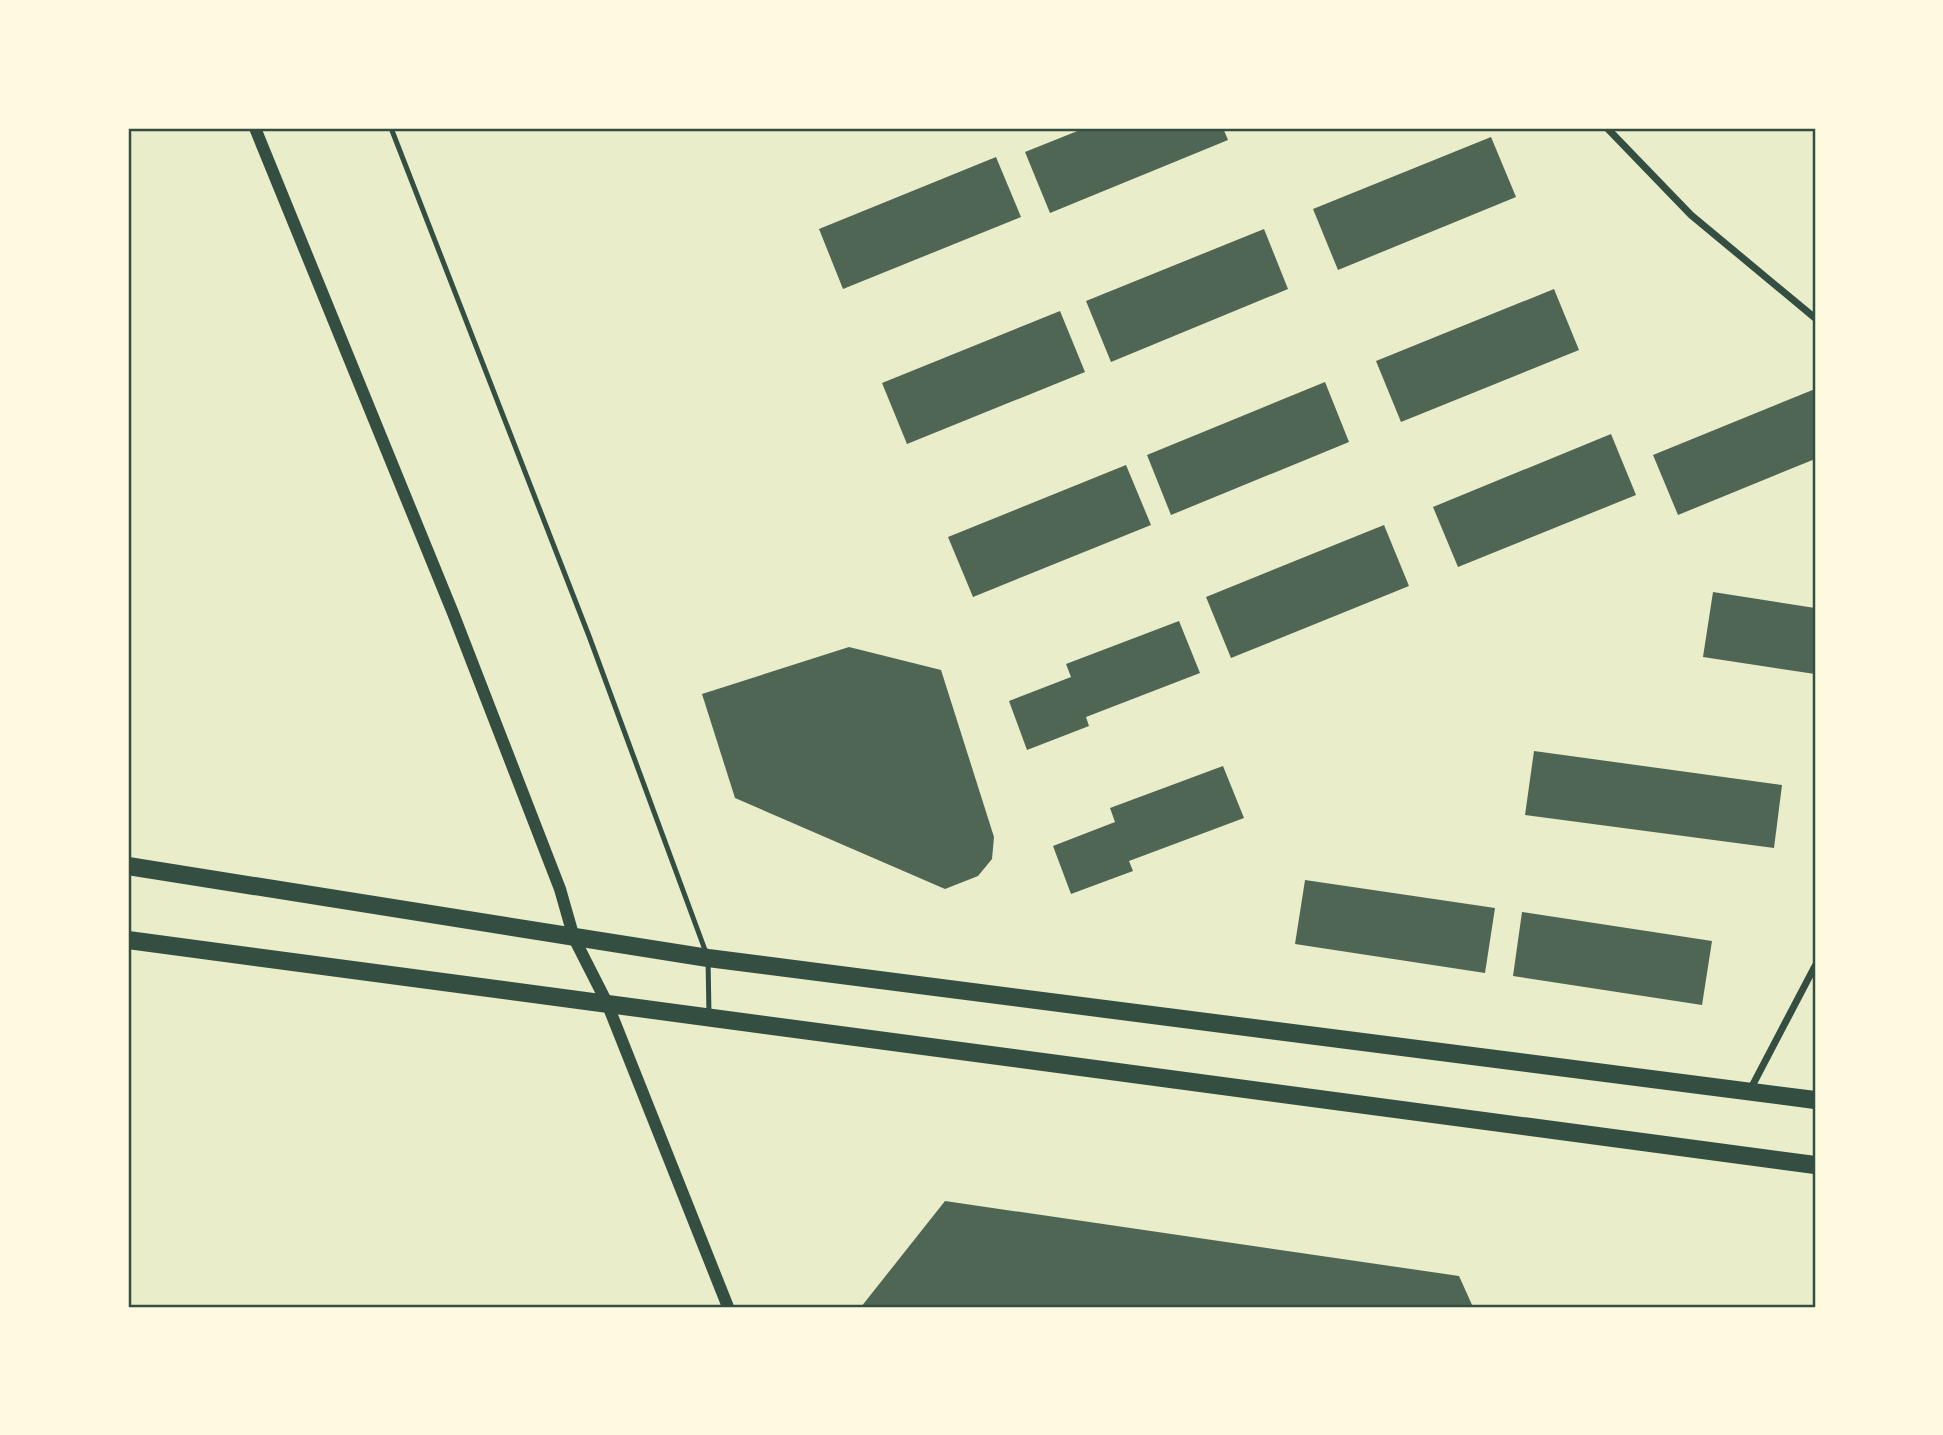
<svg xmlns="http://www.w3.org/2000/svg" width="1943" height="1435" font-family="Helvetica,sans-serif">
	<style>
		.building { fill: #4f6655 }
		.lines { fill: none; stroke-linecap: round; stroke-linejoin: round }
		.service { stroke: #344e41; stroke-width: 5 }
		.minor { stroke: #344e41; stroke-width: 7 }
		.tertiary { stroke: #344e41; stroke-width: 12 }
		.primary { stroke: #344e41; stroke-width: 18 }
		.neatline { fill: none; stroke: #344e41; stroke-width: 2.5 }
	</style>
	<rect width="100%" height="100%" fill="#e9edc9"/>
	<!-- building -->
	<g class="building">
		<polygon points="1085,128 1223,128 1228,140 1050,213 1025,152"/>
		<polygon points="1491,137 1516,197 1338,270 1313,209"/>
		<polygon points="996,157 1021,217 843,289 819,229"/>
		<polygon points="1264,229 1288,289 1111,362 1086,301"/>
		<polygon points="1554,289 1579,350 1401,422 1376,361"/>
		<polygon points="1060,311 1085,372 907,444 882,383"/>
		<polygon points="1325,382 1349,442 1171,515 1147,455"/>
		<polygon points="1815,389 1815,459 1678,515 1653,455"/>
		<polygon points="1611,434 1636,495 1458,567 1433,507"/>
		<polygon points="1126,465 1151,525 973,597 948,537"/>
		<polygon points="1384,525 1409,586 1231,658 1206,597"/>
		<polygon points="1713,592 1815,608 1815,674 1703,657"/>
		<polygon points="1179,621 1200,673 1086,717 1089,726 1027,750 1009,701 1071,677 1066,664"/>
		<polygon points="849,647 941,670 994,837 992,859 978,876 945,889 735,798 702,694"/>
		<polygon points="1534,751 1782,785 1774,848 1525,815"/>
		<polygon points="1223,766 1244,818 1129,861 1133,871 1071,894 1053,846 1115,822 1110,808"/>
		<polygon points="1305,880 1495,908 1485,973 1295,944"/>
		<polygon points="1522,912 1712,941 1702,1005 1513,976"/>
		<polygon points="945,1201 1459,1276 1473,1307 861,1307"/>
	</g>
	<g class="lines">
		<!-- service -->
		<polyline class="service" points="391,128 589,636 708,958 709,1015"/>
		<!-- minor -->
		<g class="minor">
			<polyline points="1607,128 1691,215 1815,318"/>
			<polyline points="1750,1090 1815,966"/>
		</g>
		<!-- tertiary -->
		<polyline class="tertiary" points="255,128 453,613 560,889 574,938 607,1003 728,1307"/>
		<!-- primary -->
		<g class="primary">
			<polyline points="128,866 708,958 1815,1100"/>
			<polyline points="128,940 1815,1165"/>
		</g>
	</g>
	<!-- border -->
	<rect width="1943" height="1435" fill="none" stroke="#fefae0" stroke-width="259"/>
	<rect x="130" y="130" width="1684" height="1176" class="neatline"/>
</svg>
